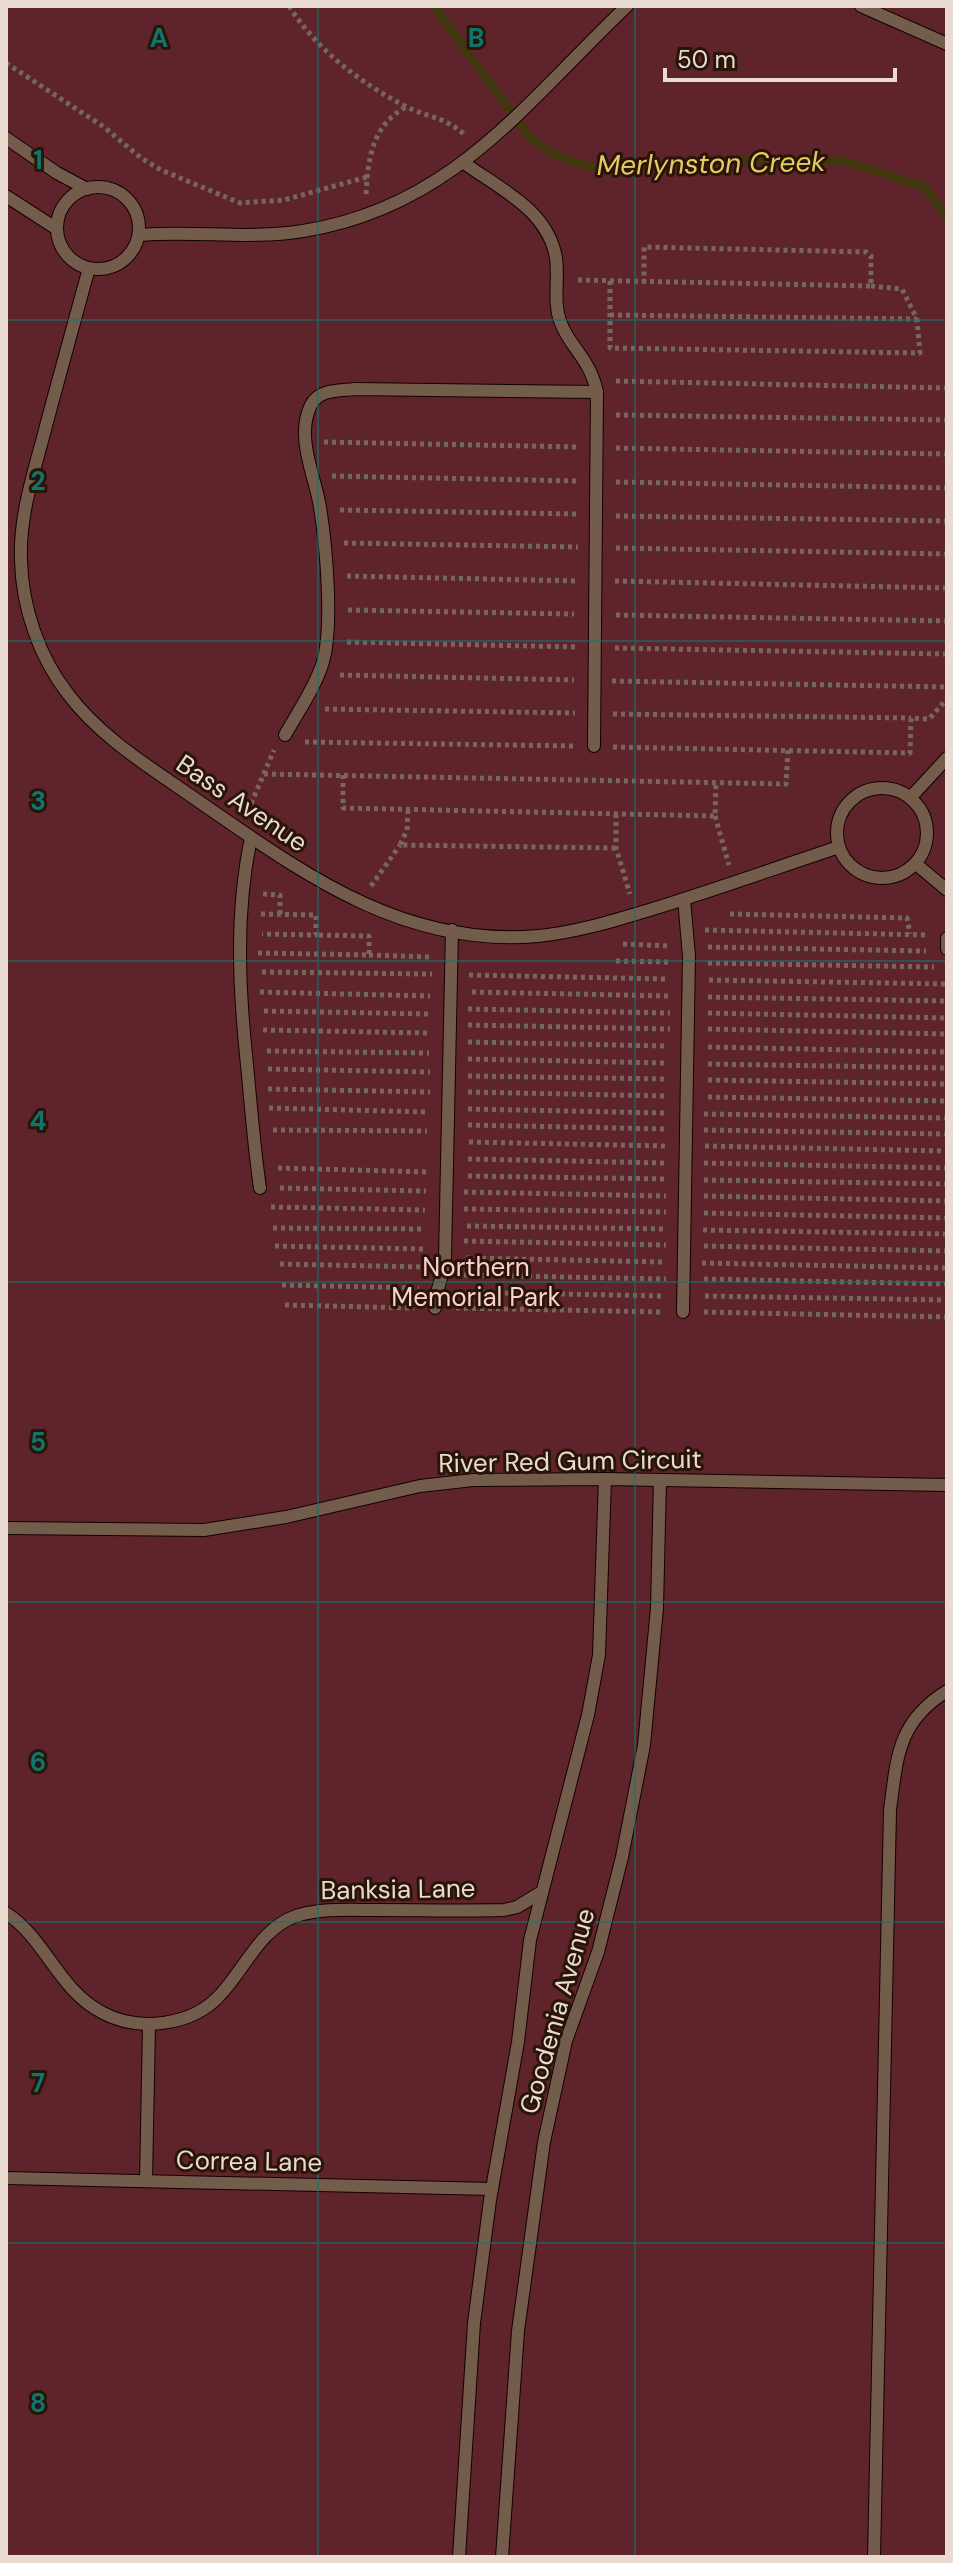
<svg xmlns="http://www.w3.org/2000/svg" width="953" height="2563" font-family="'DM Sans',sans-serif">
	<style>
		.green { fill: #5f242b }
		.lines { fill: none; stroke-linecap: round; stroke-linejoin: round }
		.stream { stroke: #41370e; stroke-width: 9 }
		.service-casing { stroke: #100200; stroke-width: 14 }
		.path { stroke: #77665a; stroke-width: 5; stroke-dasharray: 4 4; stroke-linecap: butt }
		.service { stroke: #735c4c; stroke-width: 12 }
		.grid { fill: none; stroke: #0f766e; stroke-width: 2; stroke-opacity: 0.55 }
		.labels { text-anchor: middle; stroke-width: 6; stroke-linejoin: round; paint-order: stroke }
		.street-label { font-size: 26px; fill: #e9dbd2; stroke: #281507 }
		.park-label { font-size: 26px; fill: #fccfd0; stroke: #281507 }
		.water-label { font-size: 28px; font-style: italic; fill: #e5cb62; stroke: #281507 }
		.grid-label { font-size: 26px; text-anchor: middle; font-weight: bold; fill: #0f766e; stroke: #281507; stroke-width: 6; stroke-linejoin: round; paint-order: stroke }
	</style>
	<rect width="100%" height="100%" fill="#281507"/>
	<!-- green -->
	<rect class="green" x="6" y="6" width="941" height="2551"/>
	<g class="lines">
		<!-- stream -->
		<polyline class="stream" points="434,6 530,138 553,154 590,167 738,160 845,161 925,187 947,217"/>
		<!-- service casing -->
		<g class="service-casing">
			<g id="service">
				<polyline points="861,6 947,44"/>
				<polyline points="6,138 57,173 87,189"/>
				<path d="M464 163C500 189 548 210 556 258 559 279 553 301 560 321 569 347 590 358 597 392L594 746"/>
				<circle cx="98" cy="228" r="41"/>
				<polyline points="6,196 57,229"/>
				<path d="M139 235C194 230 248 240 303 231 453 207 525 103 627 6"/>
				<path d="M89 268C75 320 60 373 46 426 35 469 19 515 21 560 22 607 39 657 68 694 100 737 151 768 194 798 300 871 401 948 538 936 580 932 619 919 659 907 719 888 779 867 839 847"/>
				<path d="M285 735C298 712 314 689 322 665 334 629 326 545 320 507 315 476 295 436 311 405 319 389 339 391 355 389L597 392"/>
				<circle cx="882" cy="833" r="45"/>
				<polyline points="911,797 947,758"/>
				<path d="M251 838C235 913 239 989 247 1065 251 1106 254 1147 260 1188"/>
				<polyline points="916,864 947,890"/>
				<polyline points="947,938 947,949"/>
				<path d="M435 1308C435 1290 444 1276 445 1258L452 930"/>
				<polyline points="683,1312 689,956 684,899"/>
				<polyline points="6,1528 204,1530 286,1517 420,1486 473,1480 605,1479 947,1485"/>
				<path d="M6 1913C46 1939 58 1990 103 2013 139 2032 193 2026 221 1994 245 1968 261 1928 296 1916 321 1908 350 1910 375 1910 418 1910 461 1911 504 1910L517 1907 540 1893"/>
				<polyline points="6,2178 492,2189"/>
				<polyline points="146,2181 149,2025"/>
				<polyline points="459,2557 474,2323 490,2200 518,2042 530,1940 588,1715 599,1655 605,1479"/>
				<polyline points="502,2557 518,2331 544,2142 566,2041 598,1952 622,1857 644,1745 657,1608 660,1480"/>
				<path d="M874 2557 890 1810C897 1758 897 1722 947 1691"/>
			</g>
		</g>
		<!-- path -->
		<g class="path">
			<path d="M289 6C317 50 359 82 405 106 428 118 442 115 465 135"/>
			<polyline points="6,63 104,127 141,158 161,170 240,203 284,200 367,177"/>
			<path d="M366 194C368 159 372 125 406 107"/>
			<polyline points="578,280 871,286 871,256 866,252 644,247 644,282"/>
			<polyline points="610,281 610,348 920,353 917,319 902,289 871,286"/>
			<polyline points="610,315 917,319"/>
			<polyline points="616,381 947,388"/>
			<polyline points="616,415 947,420"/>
			<polyline points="324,442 578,447"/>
			<polyline points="616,448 947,454"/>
			<polyline points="332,476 578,481"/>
			<polyline points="616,482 947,488"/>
			<polyline points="340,510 578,514"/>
			<polyline points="616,516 947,521"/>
			<polyline points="344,543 578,547"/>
			<polyline points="616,548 947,554"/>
			<polyline points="347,576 577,581"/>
			<polyline points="615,581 947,588"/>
			<polyline points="348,610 574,614"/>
			<polyline points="616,615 947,621"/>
			<polyline points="347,642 577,647"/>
			<polyline points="615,648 947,654"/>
			<polyline points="340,675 574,680"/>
			<polyline points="612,681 947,687"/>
			<polyline points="325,709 575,713"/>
			<polyline points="613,714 911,718"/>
			<polyline points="305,742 575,746"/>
			<polyline points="613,747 910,753 911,718 929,719 947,699"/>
			<polyline points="264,774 786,784 788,750"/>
			<polyline points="343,775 343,808 715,816 716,782"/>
			<polyline points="408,810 407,830 400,845 616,848"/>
			<polyline points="248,811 274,750"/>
			<polyline points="616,814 616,848 630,894"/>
			<polyline points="715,816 729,865"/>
			<polyline points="371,886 400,845"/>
			<polyline points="263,894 280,895 280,914"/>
			<polyline points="261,914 316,915 316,935 262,934"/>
			<polyline points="730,914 907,918 910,934"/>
			<polyline points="705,930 927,935"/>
			<polyline points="623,944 670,946"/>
			<polyline points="708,947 926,951"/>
			<polyline points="258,953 369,955 369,936 316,935"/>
			<polyline points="369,955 432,957"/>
			<polyline points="616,961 670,962"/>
			<polyline points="708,963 934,967"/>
			<polyline points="262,972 432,974"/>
			<polyline points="469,975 667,979"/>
			<polyline points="709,980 947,984"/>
			<polyline points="260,992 430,996"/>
			<polyline points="472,992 670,996"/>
			<polyline points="708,997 947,1001"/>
			<polyline points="468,1009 670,1013"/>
			<polyline points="264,1011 430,1014"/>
			<polyline points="708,1013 947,1018"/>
			<polyline points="468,1025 670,1029"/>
			<polyline points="708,1029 947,1034"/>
			<polyline points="263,1030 429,1033"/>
			<polyline points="468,1042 666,1046"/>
			<polyline points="708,1047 947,1052"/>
			<polyline points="267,1051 429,1053"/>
			<polyline points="468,1059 666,1063"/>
			<polyline points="708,1064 947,1068"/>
			<polyline points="268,1069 430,1072"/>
			<polyline points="468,1076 666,1079"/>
			<polyline points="708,1080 947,1084"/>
			<polyline points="268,1089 430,1092"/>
			<polyline points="468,1092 666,1096"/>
			<polyline points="708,1097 947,1101"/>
			<polyline points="269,1108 427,1112"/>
			<polyline points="468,1109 666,1113"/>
			<polyline points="704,1114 947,1118"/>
			<polyline points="468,1125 666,1129"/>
			<polyline points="273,1130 427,1131"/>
			<polyline points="704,1130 947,1134"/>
			<polyline points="469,1142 667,1146"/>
			<polyline points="705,1146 947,1151"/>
			<polyline points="468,1159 666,1163"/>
			<polyline points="704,1163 947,1168"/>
			<polyline points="278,1168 428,1172"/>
			<polyline points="468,1176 666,1179"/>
			<polyline points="704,1180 947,1184"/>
			<polyline points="280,1188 426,1191"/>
			<polyline points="464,1192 666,1196"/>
			<polyline points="704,1196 947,1201"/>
			<polyline points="271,1207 425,1210"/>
			<polyline points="464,1209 666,1212"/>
			<polyline points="704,1213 947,1218"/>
			<polyline points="467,1226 665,1229"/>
			<polyline points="273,1228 425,1229"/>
			<polyline points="703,1230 947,1234"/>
			<polyline points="464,1241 666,1245"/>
			<polyline points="275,1246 424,1249"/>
			<polyline points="704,1246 947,1251"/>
			<polyline points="466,1258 664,1262"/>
			<polyline points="702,1263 947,1268"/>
			<polyline points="280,1264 423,1267"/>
			<polyline points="464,1275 666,1279"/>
			<polyline points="704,1279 947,1284"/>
			<polyline points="282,1285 419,1288"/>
			<polyline points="457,1292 663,1296"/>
			<polyline points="705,1296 947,1300"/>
			<polyline points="285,1305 414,1308"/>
			<polyline points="456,1308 662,1312"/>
			<polyline points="704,1312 947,1317"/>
		</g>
		<!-- service -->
		<use href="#service" class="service"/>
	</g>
	<!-- grid -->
	<path class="grid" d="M318 6V2557M635 6V2557M6 320H947M6 641H947M6 961H947M6 1282H947M6 1602H947M6 1922H947M6 2243H947"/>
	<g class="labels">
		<!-- street labels -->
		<g class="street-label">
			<text transform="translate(242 803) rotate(34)" y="9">Bass Avenue</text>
			<text transform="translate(570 1461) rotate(-1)" y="9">River Red Gum Circuit</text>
			<text transform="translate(398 1889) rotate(-1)" y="9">Banksia Lane</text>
			<text transform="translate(557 2011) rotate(-74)" y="9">Goodenia Avenue</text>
			<text transform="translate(249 2161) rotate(1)" y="9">Correa Lane</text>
		</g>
		<!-- park labels -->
		<g class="park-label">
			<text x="476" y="1276">Northern<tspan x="476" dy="30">Memorial Park</tspan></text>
		</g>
		<!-- water labels -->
		<g class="water-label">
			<text transform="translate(711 163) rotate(-1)" y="10">Merlynston Creek</text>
		</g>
	</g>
	<g class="grid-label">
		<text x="159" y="47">A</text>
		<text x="476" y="47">B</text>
		<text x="38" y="169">1</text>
		<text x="38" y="490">2</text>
		<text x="38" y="810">3</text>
		<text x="38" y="1130">4</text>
		<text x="38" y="1451">5</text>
		<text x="38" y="1771">6</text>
		<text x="38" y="2092">7</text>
		<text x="38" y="2412">8</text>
	</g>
	<!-- border -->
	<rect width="953" height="2563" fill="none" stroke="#e9dbd2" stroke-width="16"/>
	<!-- scale -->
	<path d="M665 68v12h230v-12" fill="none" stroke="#e9dbd2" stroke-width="4"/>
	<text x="677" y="68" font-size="24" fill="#e9dbd2" stroke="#281507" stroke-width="6" paint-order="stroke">50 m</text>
</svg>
